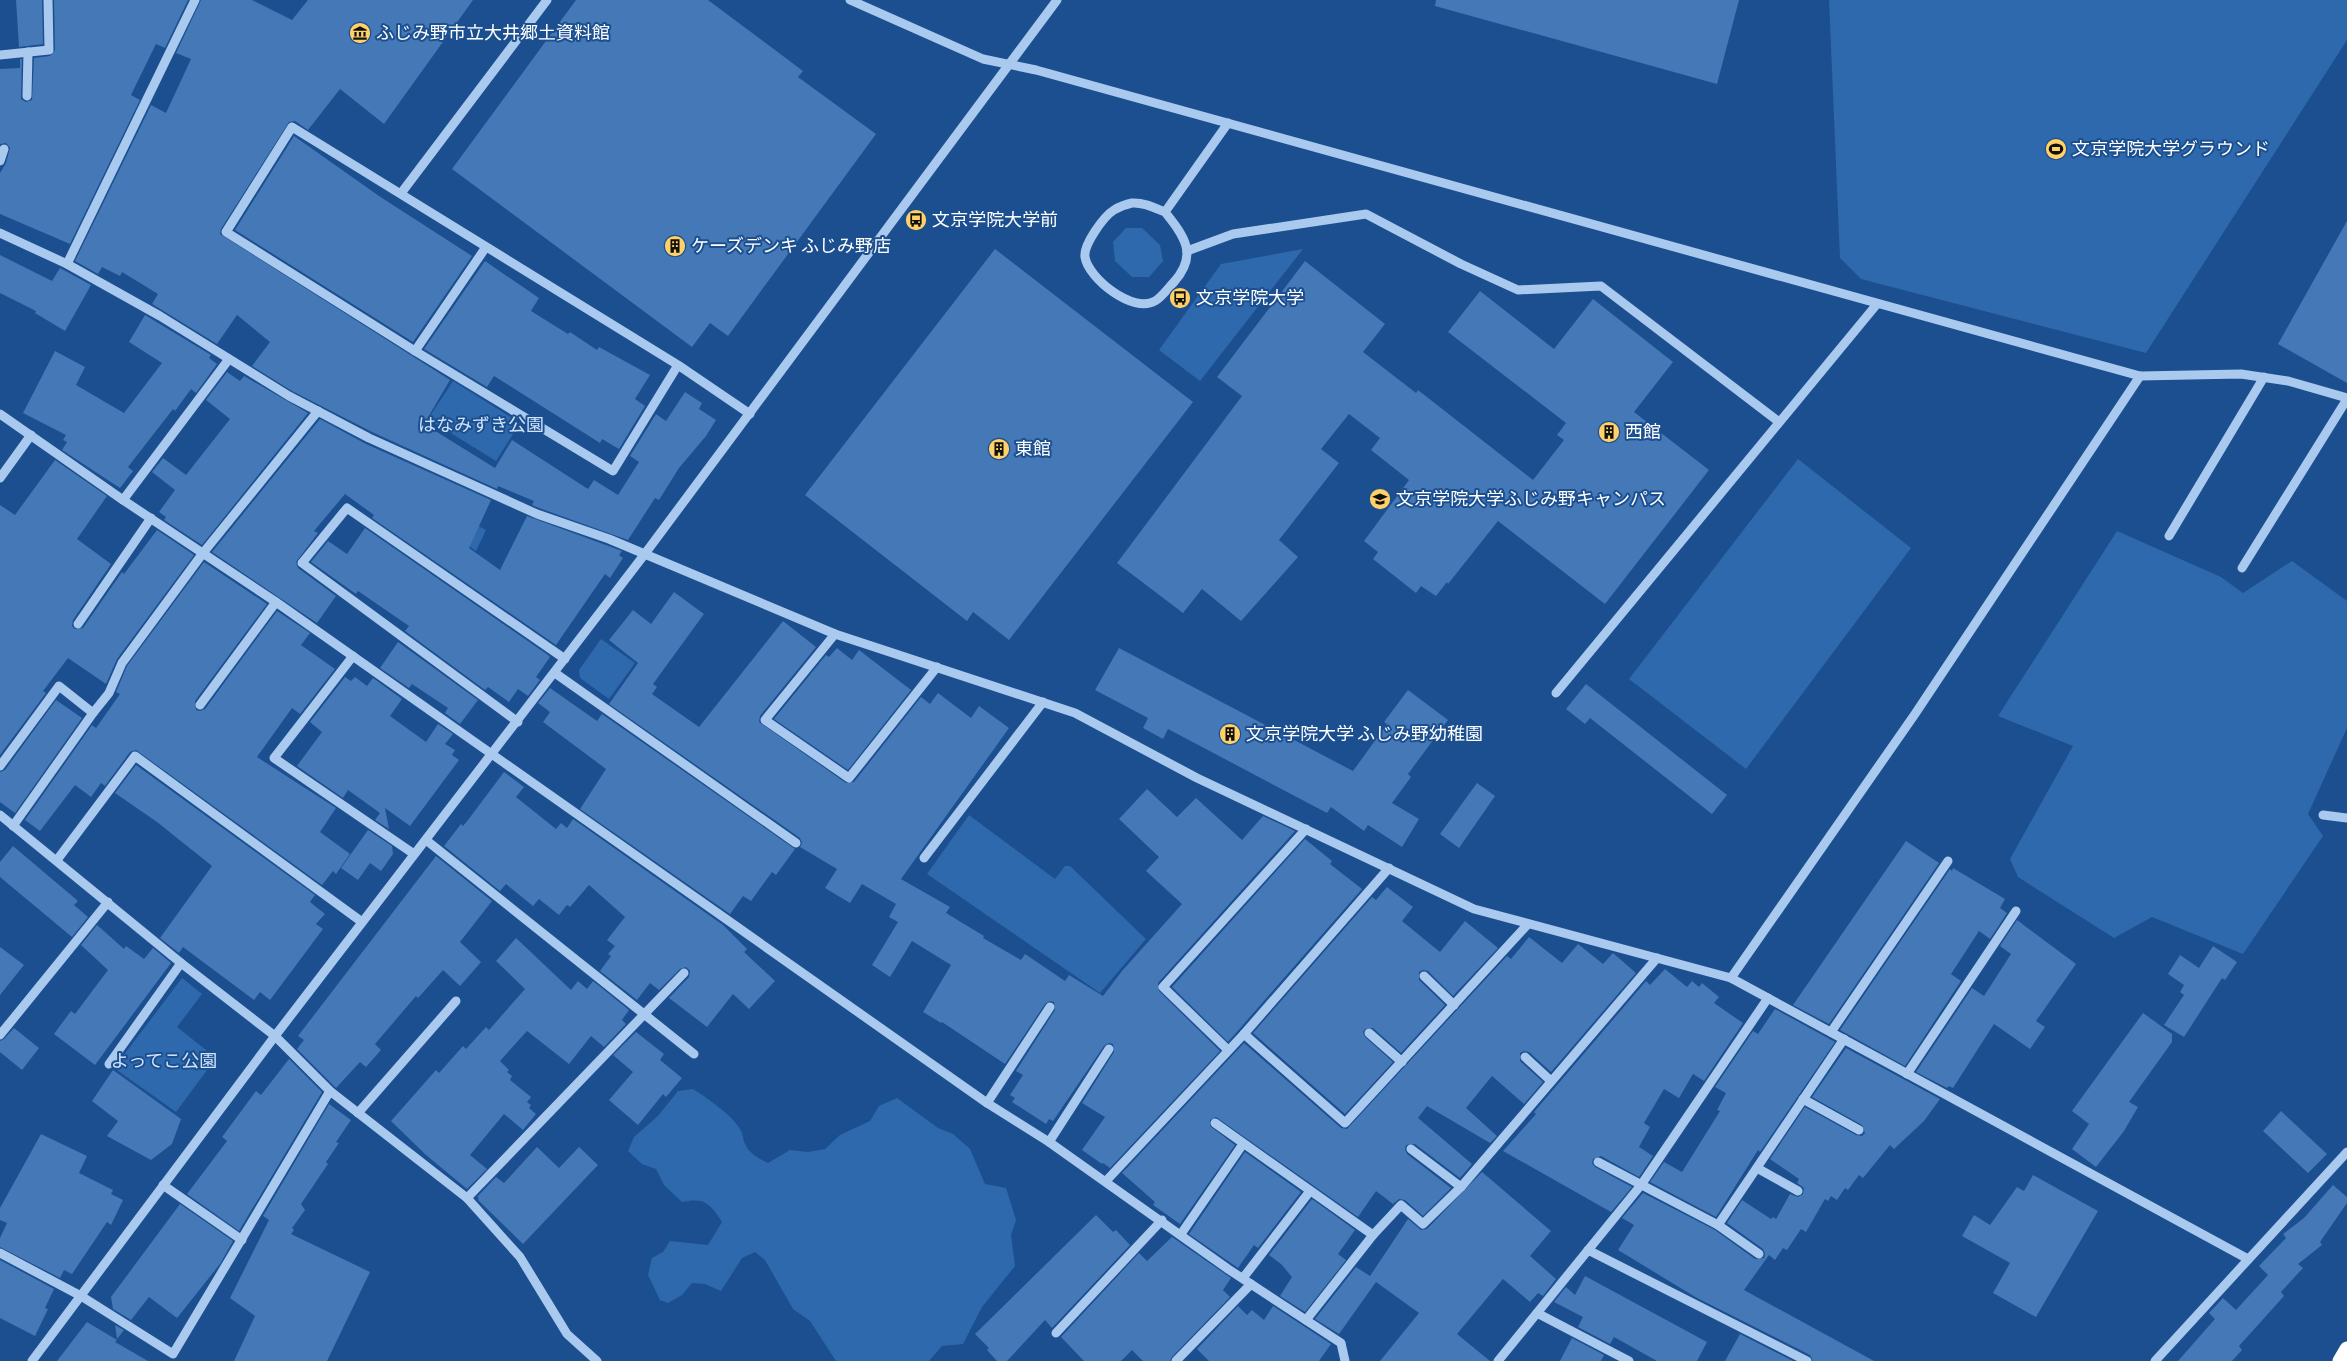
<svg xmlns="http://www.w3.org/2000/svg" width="2347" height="1361" font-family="'Alegreya Sans','Noto Sans JP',sans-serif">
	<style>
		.green { fill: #2e69ad }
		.building { fill: #4478b7 }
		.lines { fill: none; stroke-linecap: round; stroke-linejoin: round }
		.minor { stroke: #a9c9ee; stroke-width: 9 }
		.highway { stroke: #fff; stroke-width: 15 }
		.labels { text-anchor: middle; stroke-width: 4; stroke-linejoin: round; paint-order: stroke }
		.poi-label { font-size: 18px; fill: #fff; stroke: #1b4f8f; text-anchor: start }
		.park-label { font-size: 18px; fill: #cfe3fa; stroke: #1b4f8f }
	</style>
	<rect width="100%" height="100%" fill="#1b4f8f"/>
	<!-- green -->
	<g class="green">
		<polygon points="1829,0 2347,0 2347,40 2146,353 1861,279 1840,258"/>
		<polygon points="1126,228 1142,228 1160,245 1163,261 1149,277 1132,277 1115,261 1113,242"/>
		<polygon points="1303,249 1200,381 1159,350 1221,264"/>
		<polygon points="453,381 520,423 496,461 428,419"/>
		<polygon points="1798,459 1911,548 1746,769 1629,679"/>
		<polygon points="460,516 486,530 476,551 451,534"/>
		<polygon points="2117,531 2221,577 2243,593 2292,561 2347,601 2347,728 2308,814 2323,836 2243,954 2152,917 2114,938 2018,877 2010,859 2073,746 1998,716"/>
		<polygon points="601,639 635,663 609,699 580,678 579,670"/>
		<polygon points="969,815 1055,879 1065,866 1070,866 1146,939 1100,993 927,874"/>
		<polygon points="182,978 202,994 177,1027 216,1058 176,1112 114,1068"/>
		<path d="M693 1089C707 1098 732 1115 740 1129 743 1133 743 1140 745 1144 749 1153 759 1159 768 1163L790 1150 808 1152 825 1149 840 1135 870 1121 879 1106 897 1098 938 1128 953 1134 970 1149 985 1184 1006 1188 1016 1220 1011 1235 1015 1266 982 1307 963 1344 942 1346 929 1361H836L810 1321 793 1309 765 1260 755 1252 742 1258 721 1291 705 1284 692 1283 682 1295 668 1303 660 1300 648 1275 652 1258 663 1252 670 1241 708 1245 722 1222C711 1204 704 1197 682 1202L664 1185 656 1169 642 1164 628 1151 634 1137 658 1116 678 1091Z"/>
	</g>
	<!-- building -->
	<g class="building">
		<polygon points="16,0 42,0 43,44 19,47"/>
		<polygon points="54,0 188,0 165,48 156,44 152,52 131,95 140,100 70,244 0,214 0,173 6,163 10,148 6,143 0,144 0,69 20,68 20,59 22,59 21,99 26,102 32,100 34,58 50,56 55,50"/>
		<polygon points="201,0 252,0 292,20 308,0 473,0 384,124 340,89 308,130 295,121 289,122 221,229 220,234 450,380 424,424 495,468 512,440 588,489 594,480 618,495 639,462 630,456 656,414 666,421 685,392 702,403 699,409 716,420 706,436 679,468 659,500 655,498 628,540 539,508 532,505 534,501 498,486 497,489 372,432 292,391 252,366 270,342 237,315 217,344 152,304 158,294 122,272 120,276 102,267 98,274 75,261 151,105 166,113 191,59 176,53"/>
		<polygon points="576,0 708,0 803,71 798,77 876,134 728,336 710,323 692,347 452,169"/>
		<polygon points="1436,0 1739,0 1717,84 1435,6"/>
		<polygon points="294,136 379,196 472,256 413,342 235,230"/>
		<polygon points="2347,221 2347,383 2278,344"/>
		<polygon points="995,249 1193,402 1009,640 973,612 967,621 805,495"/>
		<polygon points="0,255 52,281 60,268 91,285 65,331 35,313 36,311 0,293"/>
		<polygon points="485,261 539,298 531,311 568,334 570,332 597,350 599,347 650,375 635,399 645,406 619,449 602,439 600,443 494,376 487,387 424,349"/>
		<polygon points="1305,261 1385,324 1363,352 1416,393 1418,390 1533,480 1564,440 1557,435 1566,423 1448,332 1480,291 1554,349 1593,299 1673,362 1634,412 1709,470 1605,604 1498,521 1448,584 1447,582 1436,596 1421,586 1416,593 1373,559 1378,552 1364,541 1409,480 1371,450 1380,438 1349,414 1321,449 1339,463 1279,540 1298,557 1241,621 1202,589 1183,613 1117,563 1242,396 1217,377"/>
		<polygon points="145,315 211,355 209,358 217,364 196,393 191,389 175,411 173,409 128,467 133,471 120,488 62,450 67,442 63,440 66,435 23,413 55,351 85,367 76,385 124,413 162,363 129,342"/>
		<polygon points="227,372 240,381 244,376 308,413 202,545 164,520 166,517 159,512 175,490 152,472 163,458 186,475 230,419 206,400"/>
		<polygon points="320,419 366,444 491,500 469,548 500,570 527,516 622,551 619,555 623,558 610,578 605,574 556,645 372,518 374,515 345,494 314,531 318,533 296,562 298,568 336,596 317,623 212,552"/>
		<polygon points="55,460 107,496 77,539 111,564 73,620 72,626 75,629 83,628 122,572 124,574 157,530 194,555 117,659 106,684 68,658 43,691 46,693 0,755 0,505 15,515"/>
		<polygon points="365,528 548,655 550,657 536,677 540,680 528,696 518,689 509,702 488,687 485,690 405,631 409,626 358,591 356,594 311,562 328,541 347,554"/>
		<polygon points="204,562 267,604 195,701 196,710 200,711 205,709 277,611 310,633 301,645 335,669 300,714 292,708 257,757 336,808 320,832 350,854 336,874 333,871 322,885 136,750 130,752 105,786 101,783 91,797 75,785 40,831 25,820 92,725 96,728 120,694 116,692 127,666"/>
		<polygon points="674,592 704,614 653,684 657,687 652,694 699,727 783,621 816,647 760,716 759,722 846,783 854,782 921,697 930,704 938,693 971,718 979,706 1009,728 901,879 950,907 946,913 984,936 983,938 1021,960 1025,954 1065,981 1069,975 1103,996 1122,971 1182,904 1146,871 1159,857 1119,819 1147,789 1177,817 1196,798 1242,840 1263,816 1295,831 1158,983 1159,991 1220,1051 1110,1168 1103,1163 1102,1164 1082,1150 1105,1117 1082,1103 1114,1052 1113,1044 1109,1043 1104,1046 1053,1121 1049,1119 1046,1124 1012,1102 1015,1098 1010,1095 1023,1075 1016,1071 1055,1010 1054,1002 1050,1001 1045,1004 1005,1064 942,1022 941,1023 923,1012 951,965 912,941 890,977 872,965 898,922 889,917 896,904 862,884 850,903 825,888 837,869 800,847 802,843 800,838 609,704 638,663 609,640 633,610 651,624"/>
		<polygon points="398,642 478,700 460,724 445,713 448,708 412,684 409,688 380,668"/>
		<polygon points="837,648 852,660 859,650 911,690 848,770 774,719 826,655 829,657"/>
		<polygon points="1119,648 1353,771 1387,724 1384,722 1408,690 1448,720 1408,774 1411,777 1392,803 1419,819 1402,847 1368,825 1364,831 1331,807 1327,813 1168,729 1163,739 1143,728 1148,718 1095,690"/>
		<polygon points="345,677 351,681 355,677 367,686 373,678 402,699 390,716 426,742 438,724 453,734 445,744 455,750 452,755 459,760 410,826 385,808 389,829 375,820 380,813 348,790 343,798 297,766 322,732 310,722"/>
		<polygon points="1586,684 1727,795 1712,814 1590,718 1585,724 1566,709"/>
		<polygon points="550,688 597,721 602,714 795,849 776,875 772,872 751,901 743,896 730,914 580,809 606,769 543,722 550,712 538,703"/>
		<polygon points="56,700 82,718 15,813 0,802 0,772 5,770"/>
		<polygon points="136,765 315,895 310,902 325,914 316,924 323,929 270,1000 260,992 254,1000 183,947 179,953 160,938 212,866 157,822 115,793"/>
		<polygon points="504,772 524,787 516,797 556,829 561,823 567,828 573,819 723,925 747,949 744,952 775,981 749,1009 733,994 707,1027 669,998 689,977 690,971 686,967 680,969 659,990 650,983 637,1000 600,971 611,956 608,954 615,946 607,940 625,917 589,885 570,907 567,905 559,915 539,899 533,906 506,884 500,891 444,846 461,824 463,826 468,820"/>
		<polygon points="1477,783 1495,796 1459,848 1440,834"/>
		<polygon points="368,830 392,846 393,854 381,871 370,863 358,880 341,868"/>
		<polygon points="1305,839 1332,861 1330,864 1362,889 1228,1042 1172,987"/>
		<polygon points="1906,841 1939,863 1829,1024 1793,1005"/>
		<polygon points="13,846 78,901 74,905 88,917 72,937 0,877 0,862"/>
		<polygon points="436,856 492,901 460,942 481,962 460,986 443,970 418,998 416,996 375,1044 381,1050 366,1067 360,1062 336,1088 297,1049 304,1040 298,1036"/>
		<polygon points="1953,868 2005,899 2000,908 2007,913 1990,939 1979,931 1951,974 1961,981 1905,1066 1840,1030 1950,869 1952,871"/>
		<polygon points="1387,887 1413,907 1402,921 1440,952 1465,921 1498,948 1453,996 1428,971 1423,970 1419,972 1419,980 1445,1005 1401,1053 1373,1028 1365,1029 1363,1032 1365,1037 1393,1062 1345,1114 1253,1033 1372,897 1376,900"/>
		<polygon points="2017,920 2076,964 2036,1021 2045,1027 2030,1049 1994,1024 1953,1088 1949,1086 1947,1088 1916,1072 1972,988 1984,996 2011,954 2000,946"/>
		<polygon points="97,925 124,949 126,946 144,959 153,948 171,963 95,1065 54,1034 71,1011 75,1014 108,970 81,945"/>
		<polygon points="1529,937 1562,963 1578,944 1603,964 1613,953 1636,973 1551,1072 1529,1052 1524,1051 1520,1053 1520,1061 1543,1082 1524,1104 1492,1076 1466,1108 1497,1136 1490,1143 1427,1106 1418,1118 1472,1164 1460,1178 1415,1144 1406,1145 1405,1149 1407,1154 1451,1188 1423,1216 1405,1200 1399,1199 1393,1204 1376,1191 1358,1217 1216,1117 1210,1120 1210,1126 1235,1145 1180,1224 1153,1205 1155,1202 1122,1173 1244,1043 1341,1128 1347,1129 1507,956 1511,959"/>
		<polygon points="516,938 571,990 578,981 587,989 593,981 629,1010 622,1020 626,1024 604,1047 591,1036 569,1064 527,1031 500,1061 509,1070 507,1072 512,1076 510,1080 531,1097 527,1102 531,1105 529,1108 536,1114 523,1130 504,1114 470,1155 487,1169 467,1189 426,1155 391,1121 436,1070 439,1073 463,1046 466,1049 486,1027 489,1030 525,989 496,961"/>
		<polygon points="2213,946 2237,962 2225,980 2222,978 2184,1037 2164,1025 2184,995 2180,992 2184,985 2168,974 2180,955 2199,968"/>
		<polygon points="0,947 24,965 0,995"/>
		<polygon points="1665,969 1687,987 1692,981 1699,987 1702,983 1719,997 1714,1003 1743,1023 1704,1081 1693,1074 1679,1098 1664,1089 1644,1123 1650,1127 1639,1147 1653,1156 1639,1177 1601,1156 1593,1159 1592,1163 1595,1167 1632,1187 1611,1212 1503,1151 1536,1114 1534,1112 1646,981 1650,985"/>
		<polygon points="1775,1009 1835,1042 1760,1152 1758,1150 1716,1217 1650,1182 1664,1162 1682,1172 1720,1111 1717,1110 1726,1093 1715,1087 1753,1031 1758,1034"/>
		<polygon points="2143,1013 2172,1034 2172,1042 2129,1102 2138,1107 2124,1131 2096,1167 2072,1149 2089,1124 2072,1111"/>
		<polygon points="14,1028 39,1048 22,1070 0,1052 0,1041 4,1039"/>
		<polygon points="636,1032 664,1054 660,1060 682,1078 666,1097 663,1094 638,1125 609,1100 633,1072 613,1055"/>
		<polygon points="1846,1048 1940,1099 1924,1121 1894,1149 1890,1145 1863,1178 1859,1175 1848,1190 1845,1188 1837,1200 1831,1196 1828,1201 1825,1199 1806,1232 1801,1229 1787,1250 1783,1248 1775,1260 1769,1255 1744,1290 1874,1361 1813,1361 1810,1355 1697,1298 1618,1250 1634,1225 1622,1218 1643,1193 1715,1230 1755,1259 1764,1258 1765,1254 1763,1249 1727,1223 1742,1200 1771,1219 1773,1217 1776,1219 1790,1194 1798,1197 1803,1194 1804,1188 1797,1183 1799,1179 1770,1159 1805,1107 1856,1135 1862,1136 1865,1133 1862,1125 1812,1097"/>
		<polygon points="289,1059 322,1092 239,1231 187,1194 227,1141 222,1137 256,1091 261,1095"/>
		<polygon points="113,1070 181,1119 172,1144 151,1160 107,1136 118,1121 92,1101"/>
		<polygon points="329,1104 351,1120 336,1142 339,1143 326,1162 328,1164 301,1204 305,1210 292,1228 294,1230 291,1234 370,1272 327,1361 234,1361 255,1316 230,1298 269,1220 263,1216"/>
		<polygon points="2281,1111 2327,1154 2308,1173 2263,1131"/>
		<polygon points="41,1134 87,1156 79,1173 113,1190 111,1194 123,1200 111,1225 107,1222 72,1274 64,1270 60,1278 0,1247 0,1238 7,1223 0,1220 0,1208"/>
		<polygon points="537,1147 559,1168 579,1147 598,1165 523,1244 478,1200 479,1198 477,1197 496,1177 504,1183"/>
		<polygon points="1245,1152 1301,1192 1258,1248 1254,1245 1238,1268 1189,1234"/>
		<polygon points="1482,1172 1551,1231 1530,1256 1556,1279 1543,1296 1538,1293 1530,1302 1503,1279 1457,1334 1490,1361 1380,1361 1419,1313 1376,1282 1339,1334 1315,1319 1356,1267 1370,1276 1408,1219 1421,1230 1427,1229"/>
		<polygon points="2033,1175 2098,1211 2036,1317 1993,1293 2010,1263 1962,1236 1974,1215 1990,1225 2017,1187 2024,1191"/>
		<polygon points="2333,1185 2347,1197 2347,1203 2320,1242 2322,1245 2298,1264 2303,1268 2281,1292 2284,1296 2239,1346 2242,1350 2232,1361 2178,1361 2215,1319 2209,1313 2223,1298 2236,1310 2268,1275 2259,1266 2286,1238 2283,1234 2304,1218"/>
		<polygon points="1312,1199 1355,1230 1338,1254 1346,1260 1305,1312 1280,1296 1292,1277 1281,1264 1269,1255"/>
		<polygon points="180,1204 233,1241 220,1264 177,1318 149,1297 131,1320 113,1309 111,1297"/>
		<polygon points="1096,1215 1113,1232 1116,1230 1130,1245 1052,1328 1045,1320 1007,1361 997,1361 987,1350 989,1348 975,1334"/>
		<polygon points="1172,1237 1231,1278 1223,1290 1230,1297 1172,1357 1170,1361 1143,1361 1132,1350 1121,1361 1084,1361 1061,1337 1139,1253 1147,1261"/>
		<polygon points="0,1260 54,1289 45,1308 48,1309 35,1336 0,1318"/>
		<polygon points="1585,1276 1707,1342 1697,1361 1657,1361 1614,1337 1610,1344 1578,1327 1583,1317 1554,1302 1566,1287 1575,1295"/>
		<polygon points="1238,1306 1247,1315 1252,1310 1264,1320 1273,1306 1331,1344 1319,1361 1209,1361 1197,1349"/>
		<polygon points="87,1322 117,1340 115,1342 148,1361 57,1361"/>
		<polygon points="115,1325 124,1330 117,1339"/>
		<polygon points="1740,1334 1793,1361 1725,1361"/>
		<polygon points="1572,1338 1604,1355 1601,1361 1560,1361"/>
	</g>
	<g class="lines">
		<!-- minor -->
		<g class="minor">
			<polyline points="850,0 983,59 1036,70 2140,376 2241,374 2288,381 2347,398"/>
			<polyline points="0,55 49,50 48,0"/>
			<polyline points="27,96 28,52"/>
			<polyline points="0,161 4,149"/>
			<polyline points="402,192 547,0"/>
			<path d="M1165 212C1155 208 1144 202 1132 203 1127 204 1119 207 1114 210 1104 216 1083 245 1085 257 1088 278 1133 314 1155 301 1162 297 1168 288 1174 282 1198 255 1185 237 1165 212L1228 123"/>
			<polyline points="0,233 67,264 160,316 289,396 369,438 537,514 609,539 835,634 1075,713 1197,778 1474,909 1731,978 2248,1259"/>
			<polyline points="1187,251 1233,234 1366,214 1461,264 1518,290 1601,286 1779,422"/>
			<polyline points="67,264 195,0"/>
			<polyline points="415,351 486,247"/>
			<polyline points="678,365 613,471 415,351 226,232 292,127 678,365 750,414"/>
			<polyline points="0,414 123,500 276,602 987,1103 1049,1142 1228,1269 1341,1343 1345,1361"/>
			<polyline points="0,478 31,435"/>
			<polyline points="123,500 229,359"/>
			<polyline points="2169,536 2264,377"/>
			<polyline points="2242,568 2347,399"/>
			<polyline points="78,624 151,518"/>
			<polyline points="835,634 765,720 849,778 937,667"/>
			<polyline points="353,656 274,758 414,854"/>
			<polyline points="555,673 796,843"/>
			<polyline points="1556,693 1877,304"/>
			<polyline points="200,705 276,602"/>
			<polyline points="93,713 109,693 122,663 203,553 318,411"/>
			<polyline points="518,722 302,563 347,508 565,659"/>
			<polyline points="0,766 59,686 93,713 13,826"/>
			<polyline points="0,815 181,963 275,1036 330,1091 467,1198 520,1257 567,1334 597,1361"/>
			<polyline points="2323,815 2347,818"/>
			<polyline points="426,840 694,1054"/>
			<polyline points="924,858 1043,702"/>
			<polyline points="57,860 135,756 362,922"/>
			<polyline points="1424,976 1454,1005"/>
			<polyline points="1731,978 1915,714 2140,376"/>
			<polyline points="1831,1032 1948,861"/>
			<polyline points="1369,1033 1402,1062"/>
			<polyline points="1244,1034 1345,1123 1528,924"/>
			<polyline points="0,1035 108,902"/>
			<polyline points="1228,1050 1163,987 1306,829"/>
			<polyline points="1525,1057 1551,1081"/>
			<polyline points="109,1064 181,963"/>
			<polyline points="1907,1074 2016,911"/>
			<polyline points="1803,1099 1859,1130"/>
			<polyline points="987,1103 1050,1007"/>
			<polyline points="358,1113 456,1001"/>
			<polyline points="1215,1123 1373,1235"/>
			<polyline points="1049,1142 1109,1049"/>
			<polyline points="1411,1149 1461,1187"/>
			<polyline points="1598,1162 1718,1225 1759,1254"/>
			<polyline points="1757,1168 1798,1191"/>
			<polyline points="1106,1181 1244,1034 1389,868"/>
			<polyline points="163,1185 242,1240"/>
			<polyline points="467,1198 684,973"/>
			<polyline points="1718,1225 1844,1039"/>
			<polyline points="1181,1234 1243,1144"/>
			<polyline points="1588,1250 1807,1361"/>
			<polyline points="0,1253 81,1296 173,1354 330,1091"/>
			<polyline points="1243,1278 1310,1191"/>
			<polyline points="1537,1313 1629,1361"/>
			<polyline points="1306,1320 1373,1235 1401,1205 1423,1224 1461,1187 1657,958"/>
			<polyline points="1056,1333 1162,1220"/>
			<polyline points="32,1361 275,1036 644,555 1057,0"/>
			<polyline points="1176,1361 1251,1284"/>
			<polyline points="1498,1361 1641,1185 1768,998"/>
			<polyline points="2155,1361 2347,1152"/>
		</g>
		<!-- highway -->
		<polyline class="highway" points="2340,1361 2347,1349"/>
	</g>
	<!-- icons -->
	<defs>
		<g id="museum-disc" transform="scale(1.125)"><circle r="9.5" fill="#ffd166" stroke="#1b4f8f"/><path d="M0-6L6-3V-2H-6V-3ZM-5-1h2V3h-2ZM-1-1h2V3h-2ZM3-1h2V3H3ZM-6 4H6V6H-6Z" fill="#111"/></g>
		<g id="stadium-disc" transform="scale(1.125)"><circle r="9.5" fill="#ffd166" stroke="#1b4f8f"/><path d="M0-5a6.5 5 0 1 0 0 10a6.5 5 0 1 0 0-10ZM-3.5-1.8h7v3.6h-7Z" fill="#111"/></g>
		<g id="bus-disc" transform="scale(1.125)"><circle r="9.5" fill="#ffd166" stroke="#1b4f8f"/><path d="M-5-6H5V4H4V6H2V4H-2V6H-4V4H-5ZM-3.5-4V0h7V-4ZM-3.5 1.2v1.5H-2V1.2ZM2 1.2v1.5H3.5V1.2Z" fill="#111"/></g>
		<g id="building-disc" transform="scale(1.125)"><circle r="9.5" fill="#ffd166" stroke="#1b4f8f"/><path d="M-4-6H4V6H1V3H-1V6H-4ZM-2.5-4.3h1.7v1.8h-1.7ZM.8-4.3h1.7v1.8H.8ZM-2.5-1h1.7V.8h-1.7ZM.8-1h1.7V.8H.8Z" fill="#111"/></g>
		<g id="university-disc" transform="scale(1.125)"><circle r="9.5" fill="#ffd166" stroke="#1b4f8f"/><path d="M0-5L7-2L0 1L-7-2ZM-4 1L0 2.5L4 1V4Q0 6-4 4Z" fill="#111"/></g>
	</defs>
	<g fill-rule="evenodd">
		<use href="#museum-disc" x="360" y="33"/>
		<use href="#stadium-disc" x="2056" y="149"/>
		<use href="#bus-disc" x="916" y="220"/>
		<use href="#building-disc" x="675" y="246"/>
		<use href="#bus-disc" x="1180" y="298"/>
		<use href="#building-disc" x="1609" y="432"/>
		<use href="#building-disc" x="999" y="449"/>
		<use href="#university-disc" x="1380" y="499"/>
		<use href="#building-disc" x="1230" y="734"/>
	</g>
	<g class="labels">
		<!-- poi labels -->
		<g class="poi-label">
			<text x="376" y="39">ふじみ野市立大井郷土資料館</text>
			<text x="2072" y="155">文京学院大学グラウンド</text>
			<text x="932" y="226">文京学院大学前</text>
			<text x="691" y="252">ケーズデンキ ふじみ野店</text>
			<text x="1196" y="304">文京学院大学</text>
			<text x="1625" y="438">西館</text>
			<text x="1015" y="455">東館</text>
			<text x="1396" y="505">文京学院大学ふじみ野キャンパス</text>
			<text x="1246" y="740">文京学院大学 ふじみ野幼稚園</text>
		</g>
		<!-- park labels -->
		<g class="park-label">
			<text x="481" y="431">はなみずき公園</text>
			<text x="164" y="1067">よってこ公園</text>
		</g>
	</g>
</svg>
